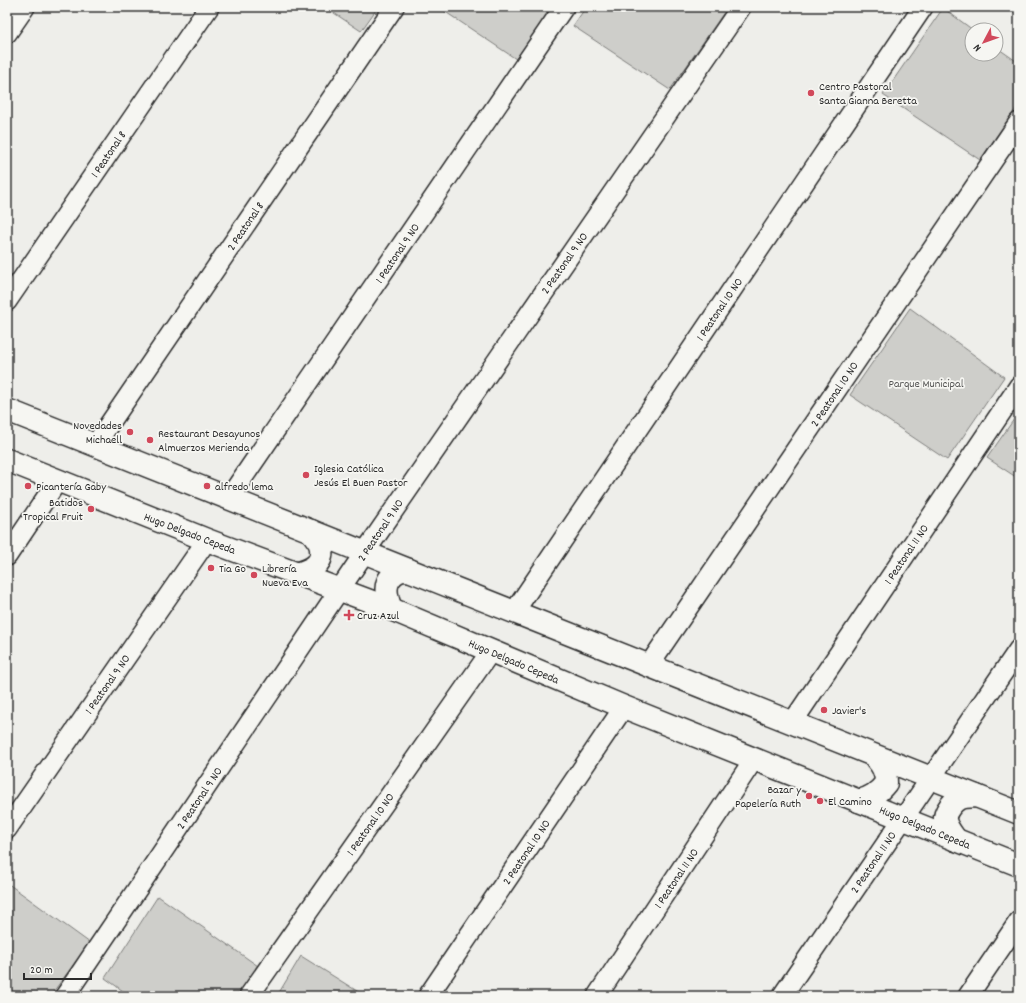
<svg xmlns="http://www.w3.org/2000/svg" width="1026" height="1003" font-family="Dekko,sans-serif">
	<style>
		.green { fill: #cececa; stroke: #7c7c7a }
		.lines { fill: none; stroke-linecap: round; stroke-linejoin: round }
		.street-casing { stroke: #2b2b2b; stroke-width: 22 }
		.secondary-casing { stroke: #2b2b2b; stroke-width: 25 }
		.street { stroke: #f6f6f2; stroke-width: 19 }
		.secondary { stroke: #f6f6f2; stroke-width: 22 }
		.poi-dot { fill: #d1495b; stroke: #f6f6f2; stroke-width: 1.5 }
		.labels { text-anchor: middle; stroke-width: 3.5; stroke-linejoin: round; paint-order: stroke }
		.poi-label { font-size: 12px; fill: #2b2b2b; stroke: #f6f6f2; text-anchor: start }
		.street-label { font-size: 12px; fill: #2b2b2b; stroke: #f6f6f2 }
		.park-label { font-size: 12px; fill: #545453; stroke: #f6f6f2 }
	</style>
	<rect width="100%" height="100%" fill="#eeeeea"/>
	<filter id="ink" filterUnits="userSpaceOnUse"><feTurbulence type="fractalNoise" baseFrequency=".025" numOctaves="2"/><feDisplacementMap in="SourceGraphic" scale="8" xChannelSelector="R" yChannelSelector="G"/><feConvolveMatrix kernelMatrix="1 2 1 2 8 2 1 2 1" color-interpolation-filters="sRGB"/></filter>
	<g filter="url(#ink)">
		<!-- green -->
		<g class="green">
			<polygon points="325,7 378,7 361,31"/>
			<polygon points="438,7 552,7 516,59"/>
			<polygon points="586,7 726,7 727,8 670,90 573,26"/>
			<polygon points="943,8 973,30 972,54 996,54 996,47 1019,63 1019,104 980,160 883,95"/>
			<polygon points="910,308 1004,377 947,460 850,395"/>
			<polygon points="1019,412 1019,479 987,458"/>
			<polygon points="7,883 90,943 50,996 17,996 7,989"/>
			<polygon points="158,896 258,966 238,996 130,996 105,978"/>
			<polygon points="301,956 365,996 277,996"/>
		</g>
		<g class="lines">
			<!-- street casing -->
			<g class="street-casing">
				<g id="street">
					<polyline points="7,33 25,7"/>
					<polyline points="7,301 209,7"/>
					<polyline points="95,445 394,7"/>
					<polyline points="229,498 564,7"/>
					<polyline points="7,556 58,480"/>
					<polyline points="514,612 923,7"/>
					<polyline points="649,665 1019,122"/>
					<polyline points="792,723 1019,386"/>
					<polyline points="7,829 207,540"/>
					<polyline points="65,996 365,552 741,7"/>
					<polyline points="249,996 491,651"/>
					<polyline points="428,996 624,707"/>
					<polyline points="597,996 754,759"/>
					<polyline points="782,996 1019,649"/>
					<polyline points="968,996 1019,921"/>
				</g>
			</g>
			<!-- secondary casing -->
			<g class="secondary-casing">
				<g id="secondary">
					<polyline points="7,410 1019,813"/>
					<polyline points="7,460 207,540 391,609 624,707 1019,865"/>
					<path d="M296 574C311 570 326 564 320 544 318 540 314 535 311 531"/>
					<path d="M391 609C386 596 382 581 397 572 400 570 406 570 409 570"/>
					<path d="M859 801C871 798 878 793 886 783 886 771 882 765 874 756"/>
					<path d="M956 840C952 834 946 827 945 820 944 812 953 801 960 798 965 796 971 797 976 796"/>
				</g>
			</g>
			<!-- street -->
			<use href="#street" class="street"/>
			<!-- secondary -->
			<use href="#secondary" class="secondary"/>
		</g>
	</g>
	<!-- markers -->
	<g class="poi-dot">
		<circle cx="811" cy="93" r="4"/>
		<circle cx="130" cy="432" r="4"/>
		<circle cx="150" cy="440" r="4"/>
		<circle cx="306" cy="475" r="4"/>
		<circle cx="28" cy="486" r="4"/>
		<circle cx="207" cy="486" r="4"/>
		<circle cx="91" cy="509" r="4"/>
		<circle cx="211" cy="568" r="4"/>
		<circle cx="254" cy="575" r="4"/>
		<path d="M347 609h4v4h4v4h-4v4h-4v-4h-4v-4h4z"/>
		<circle cx="824" cy="710" r="4"/>
		<circle cx="809" cy="796" r="4"/>
		<circle cx="820" cy="801" r="4"/>
	</g>
	<g class="labels">
		<!-- poi labels -->
		<g class="poi-label">
			<text x="819" y="90">Centro Pastoral<tspan x="819" dy="14">Santa Gianna Beretta</tspan></text>
			<text x="122" y="429" text-anchor="end">Novedades<tspan x="122" dy="14">Michaell</tspan></text>
			<text x="158" y="437">Restaurant Desayunos<tspan x="158" dy="14">Almuerzos Merienda</tspan></text>
			<text x="314" y="472">Iglesia Católica<tspan x="314" dy="14">Jesús El Buen Pastor</tspan></text>
			<text x="36" y="490">Picantería Gaby</text>
			<text x="215" y="490">alfredo lema</text>
			<text x="83" y="506" text-anchor="end">Batidos<tspan x="83" dy="14">Tropical Fruit</tspan></text>
			<text x="219" y="572">Tia Go</text>
			<text x="262" y="572">Librería<tspan x="262" dy="14">Nueva Eva</tspan></text>
			<text x="357" y="619">Cruz Azul</text>
			<text x="832" y="714">Javier's</text>
			<text x="801" y="793" text-anchor="end">Bazar y<tspan x="801" dy="14">Papelería Ruth</tspan></text>
			<text x="828" y="805">El Camino</text>
		</g>
		<!-- street labels -->
		<g class="street-label">
			<text transform="translate(108 154) rotate(-56)" y="4">1 Peatonal 8</text>
			<text transform="translate(245 226) rotate(-56)" y="4">2 Peatonal 8</text>
			<text transform="translate(397 253) rotate(-56)" y="4">1 Peatonal 9 NO</text>
			<text transform="translate(564 263) rotate(-55)" y="4">2 Peatonal 9 NO</text>
			<text transform="translate(719 309) rotate(-56)" y="4">1 Peatonal 10 NO</text>
			<text transform="translate(834 394) rotate(-56)" y="4">2 Peatonal 10 NO</text>
			<text transform="translate(380 530) rotate(-56)" y="4">2 Peatonal 9 NO</text>
			<text transform="translate(190 533) rotate(21)" y="4">Hugo Delgado Cepeda</text>
			<text transform="translate(906 554) rotate(-56)" y="4">1 Peatonal 11 NO</text>
			<text transform="translate(514 661) rotate(23)" y="4">Hugo Delgado Cepeda</text>
			<text transform="translate(107 684) rotate(-55)" y="4">1 Peatonal 9 NO</text>
			<text transform="translate(199 798) rotate(-56)" y="4">2 Peatonal 9 NO</text>
			<text transform="translate(370 824) rotate(-55)" y="4">1 Peatonal 10 NO</text>
			<text transform="translate(925 827) rotate(22)" y="4">Hugo Delgado Cepeda</text>
			<text transform="translate(526 852) rotate(-56)" y="4">2 Peatonal 10 NO</text>
			<text transform="translate(873 862) rotate(-56)" y="4">2 Peatonal 11 NO</text>
			<text transform="translate(676 878) rotate(-56)" y="4">1 Peatonal 11 NO</text>
		</g>
		<!-- park labels -->
		<g class="park-label">
			<text x="926" y="387">Parque Municipal</text>
		</g>
	</g>
	<!-- margin -->
	<rect width="1026" height="1003" fill="none" stroke="#f6f6f2" stroke-width="24"/>
	<rect x="12" y="12" width="1002" height="979" fill="none" stroke="#2b2b2b" stroke-width="1.5" filter="url(#ink)"/>
	<!-- north arrow -->
	<g transform="translate(984 42) rotate(229)"><circle r="19" fill="#f6f6f2" stroke="#a5a5a2"/>
	<path d="M0-3L7 15L0 10L-7 15Z" fill="#d1495b"/>
	<text y="-6" font-size="11" font-weight="bold" text-anchor="middle" fill="#2b2b2b">N</text>
	</g>
	<!-- scale -->
	<path d="M24 973v6h67v-6" fill="none" stroke="#2b2b2b" stroke-width="2"/>
	<text x="30" y="973" font-size="12" fill="#2b2b2b" stroke="#f6f6f2" stroke-width="3" paint-order="stroke">20 m</text>
</svg>
